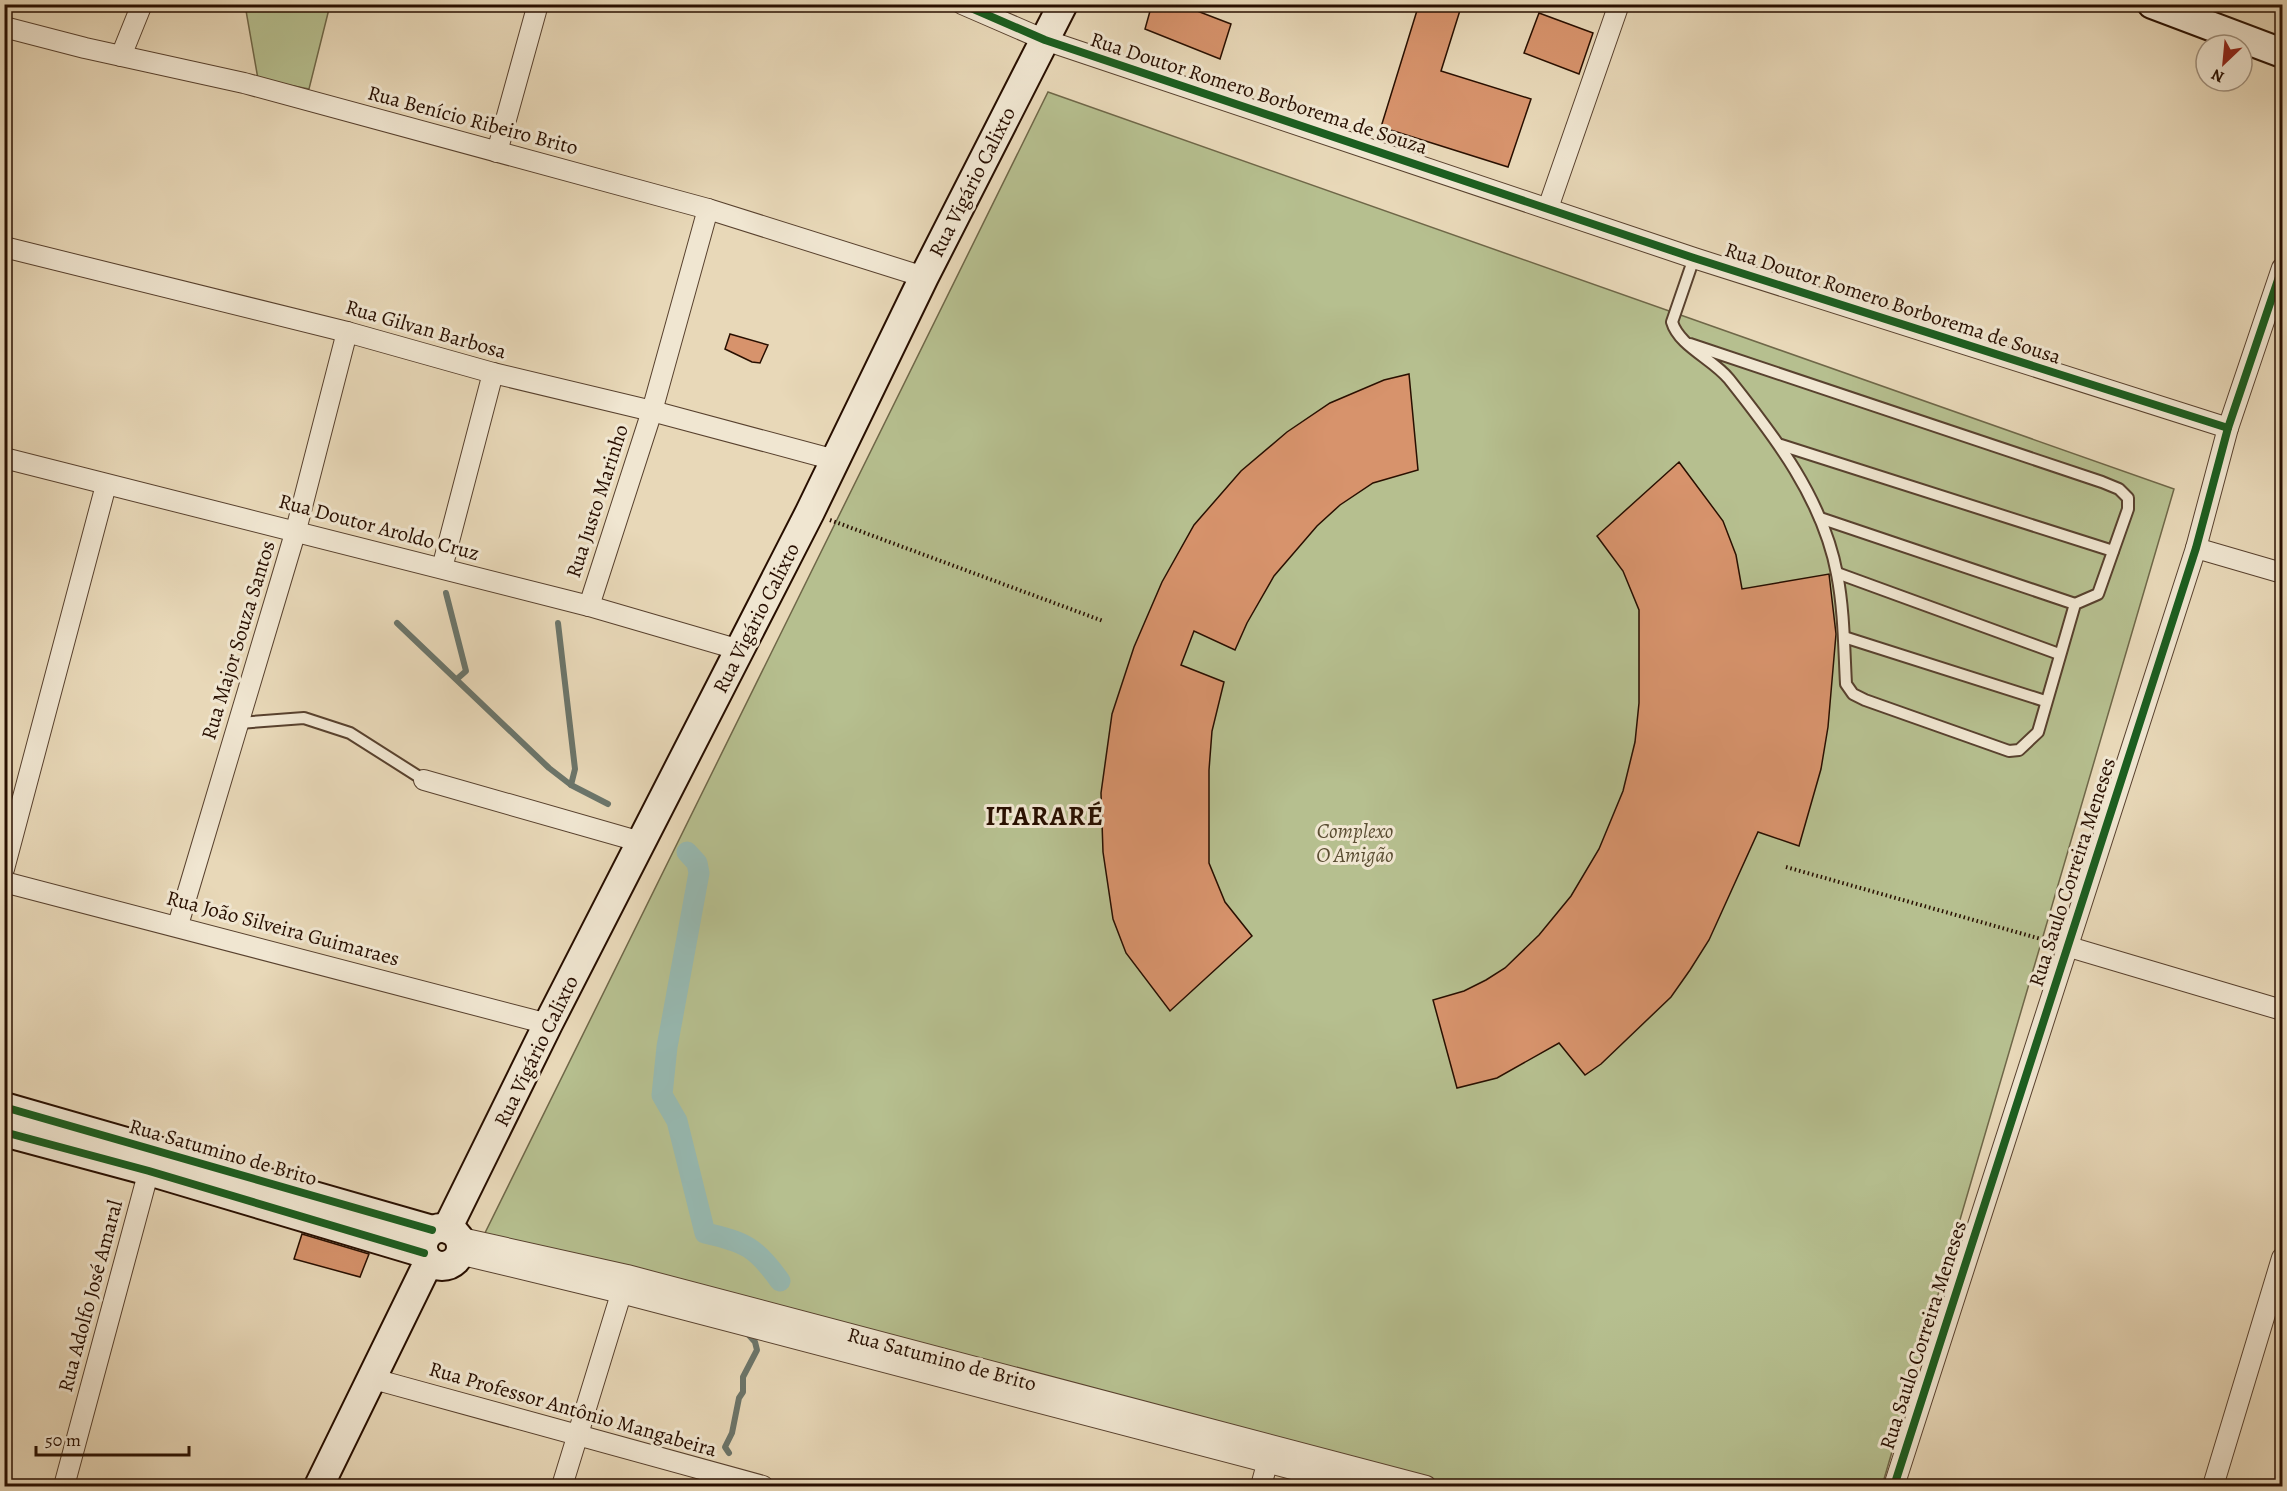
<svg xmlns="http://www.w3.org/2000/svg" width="2287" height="1491" font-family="Alegreya,serif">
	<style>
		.green { fill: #b6bf8f; stroke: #6f6748; stroke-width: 1.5 }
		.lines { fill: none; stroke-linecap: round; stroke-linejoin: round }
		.stream { stroke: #6b756a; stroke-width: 6 }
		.canal { stroke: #97b9b1; stroke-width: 21 }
		.building { fill: #d7936c; stroke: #280f00; stroke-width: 1.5 }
		.service-casing { stroke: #58412e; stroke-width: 14 }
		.minor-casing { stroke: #58412e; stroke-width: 22 }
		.secondary-casing { stroke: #280f00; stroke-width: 32 }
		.path { stroke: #280f00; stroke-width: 4; stroke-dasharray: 1.5 3; stroke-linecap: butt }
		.service { stroke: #f0e6d1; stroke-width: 10 }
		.minor { stroke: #f0e6d1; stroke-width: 20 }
		.secondary { stroke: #f0e6d1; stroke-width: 28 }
		.cycleway-casing { stroke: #f0e6d1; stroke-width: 11 }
		.cycleway { stroke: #1b5e20; stroke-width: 8 }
		.labels { text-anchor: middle; stroke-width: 6; stroke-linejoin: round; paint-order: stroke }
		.street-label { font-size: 21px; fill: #280f00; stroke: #f0e6d1 }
		.park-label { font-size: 21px; font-style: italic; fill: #5a4d32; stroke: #f0e6d1 }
		.district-label { font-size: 27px; font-weight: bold; letter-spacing: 1.5px; fill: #280f00; stroke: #f0e6d1 }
	</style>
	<rect width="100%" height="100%" fill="#e8d8b8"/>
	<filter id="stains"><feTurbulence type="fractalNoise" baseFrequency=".00333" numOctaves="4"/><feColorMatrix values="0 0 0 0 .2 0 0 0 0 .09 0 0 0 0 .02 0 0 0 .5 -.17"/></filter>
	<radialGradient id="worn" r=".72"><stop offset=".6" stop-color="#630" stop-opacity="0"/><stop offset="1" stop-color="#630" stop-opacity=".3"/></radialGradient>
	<!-- green -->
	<g class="green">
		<polygon points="245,5 330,5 309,89 258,79"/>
		<polygon points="1048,92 2174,489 1882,1486 1420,1486 482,1239"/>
	</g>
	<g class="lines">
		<!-- stream -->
		<g class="stream">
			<polyline points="446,593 466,671 457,679"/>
			<polyline points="397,623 549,768 571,785 608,804"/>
			<polyline points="558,623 575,769 571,785"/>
			<polyline points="729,1453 725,1447 732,1433 739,1398 743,1392 743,1377 757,1350 755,1342 746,1332"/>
		</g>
		<!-- canal -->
		<path class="canal" d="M687 852 697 863 699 873 667 1047 662 1095 677 1121 705 1233C745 1242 756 1247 780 1281"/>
	</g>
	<!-- building -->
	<g class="building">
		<polygon points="1152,4 1179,4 1231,24 1220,59 1145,29"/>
		<polygon points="1419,4 1462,4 1441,71 1531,99 1508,167 1381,127"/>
		<polygon points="1539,13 1593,33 1579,74 1524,53"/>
		<polygon points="730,334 768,345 760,363 752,362 725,349"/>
		<polygon points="1409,374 1418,470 1373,483 1340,505 1317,526 1274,576 1247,623 1235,650 1194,631 1181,665 1224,682 1212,731 1209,770 1209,863 1225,902 1252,936 1170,1011 1126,953 1113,919 1103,852 1101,793 1112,714 1134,647 1162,582 1194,525 1241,471 1287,432 1330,403 1384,380"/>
		<polygon points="1679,462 1723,521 1736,555 1742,589 1829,574 1836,634 1828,727 1821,769 1799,846 1758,832 1709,940 1690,970 1671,997 1601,1064 1585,1075 1559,1043 1497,1078 1457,1088 1433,1000 1464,991 1486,980 1505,968 1539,935 1571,896 1599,849 1623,791 1635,742 1639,703 1639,610 1623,571 1597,536"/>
		<polygon points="302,1234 369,1254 360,1277 294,1259"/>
	</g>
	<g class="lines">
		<!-- service casing -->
		<g class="service-casing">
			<g id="service">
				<path d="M1690 344 2102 482 2119 489 2128 498V509L2098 594 2075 604 2038 732 2019 750 2009 751 1865 700 1853 694 1846 684C1844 647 1844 610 1837 574 1823 499 1775 437 1729 379 1713 359 1679 346 1672 322L1694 258"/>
				<polyline points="1781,445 2113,551"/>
				<polyline points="1820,518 2075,604"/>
				<polyline points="1837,573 2059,654"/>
				<polyline points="1844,637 2045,701"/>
				<polyline points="239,723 304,718 350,733 424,780"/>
			</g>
		</g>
		<!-- minor casing -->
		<g class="minor-casing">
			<g id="minor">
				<polyline points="962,4 1045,40 1694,258 2228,428"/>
				<polyline points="4,27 85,48 244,83 708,209 924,277"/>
				<polyline points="121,56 142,4"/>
				<polyline points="497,152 538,4"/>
				<polyline points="1548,208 1619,4"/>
				<polyline points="4,247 347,332 493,373 652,411 835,460"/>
				<polyline points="4,458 589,606 740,650"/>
				<polyline points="2196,548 2282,573"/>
				<polyline points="442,568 493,373"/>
				<polyline points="589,606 652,411 708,209"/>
				<polyline points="424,780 641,842"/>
				<polyline points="4,869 106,485"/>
				<polyline points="4,882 548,1024"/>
				<polyline points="178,925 296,530 347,332"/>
				<polyline points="2066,946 2282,1010"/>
				<polyline points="457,1237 627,1275 1426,1486"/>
				<polyline points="459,1254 621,1293 1357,1486"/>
				<polyline points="370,1378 763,1486"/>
				<polyline points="64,1486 152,1159"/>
				<polyline points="562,1486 625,1281"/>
				<polyline points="1261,1486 1271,1449"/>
				<polyline points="1894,1486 2196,548 2228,428 2282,268"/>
				<polyline points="2213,1486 2282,1258"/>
			</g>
		</g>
		<!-- secondary casing -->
		<g class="secondary-casing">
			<g id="secondary">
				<polyline points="2152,4 2282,53"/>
				<polyline points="4,1107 432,1230"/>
				<polyline points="4,1132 149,1171 424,1253"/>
				<circle cx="442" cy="1247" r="19"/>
				<polyline points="447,1229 548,1024 810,512 924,277 1063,4"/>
				<polyline points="319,1486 429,1261"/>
			</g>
		</g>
		<!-- path -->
		<g class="path">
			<polyline points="830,520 1103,621"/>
			<polyline points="1786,867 2048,941"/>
		</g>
		<!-- service -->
		<use href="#service" class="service"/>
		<!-- minor -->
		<use href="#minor" class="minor"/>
		<!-- secondary -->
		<use href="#secondary" class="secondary"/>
		<!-- cycleway casing -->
		<g class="cycleway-casing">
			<g id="cycleway">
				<polyline points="962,4 1045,40 1694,258 2228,428"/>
				<polyline points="4,1107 432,1230"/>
				<polyline points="4,1132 149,1171 424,1253"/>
				<polyline points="1894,1486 2196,548 2228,428 2282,268"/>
			</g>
		</g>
		<!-- cycleway -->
		<use href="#cycleway" class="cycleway"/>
	</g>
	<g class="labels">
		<!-- street labels -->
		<g class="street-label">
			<text transform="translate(1259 93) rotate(18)" y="7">Rua Doutor Romero Borborema de Souza</text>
			<text transform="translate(473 120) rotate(15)" y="7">Rua Benício Ribeiro Brito</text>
			<text transform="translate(972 182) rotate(-63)" y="7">Rua Vigário Calixto</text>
			<text transform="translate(1893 303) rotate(18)" y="7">Rua Doutor Romero Borborema de Sousa</text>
			<text transform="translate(426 329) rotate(16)" y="7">Rua Gilvan Barbosa</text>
			<text transform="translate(597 501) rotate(-72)" y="7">Rua Justo Marinho</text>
			<text transform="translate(379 527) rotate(15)" y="7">Rua Doutor Aroldo Cruz</text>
			<text transform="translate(756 618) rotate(-63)" y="7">Rua Vigário Calixto</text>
			<text transform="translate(238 640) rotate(-73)" y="7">Rua Major Souza Santos</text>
			<text transform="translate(2072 872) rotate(-72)" y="7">Rua Saulo Correira Meneses</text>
			<text transform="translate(283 928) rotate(15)" y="7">Rua João Silveira Guimaraes</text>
			<text transform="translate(536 1051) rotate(-64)" y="7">Rua Vigário Calixto</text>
			<text transform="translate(223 1152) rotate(16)" y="7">Rua Satumino de Brito</text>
			<text transform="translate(90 1296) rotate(-75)" y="7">Rua Adolfo José Amaral</text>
			<text transform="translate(1923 1335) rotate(-72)" y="7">Rua Saulo Correira Meneses</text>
			<text transform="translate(942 1359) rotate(15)" y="7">Rua Satumino de Brito</text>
			<text transform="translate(573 1409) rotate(16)" y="7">Rua Professor Antônio Mangabeira</text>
		</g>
		<!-- park labels -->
		<g class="park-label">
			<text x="1355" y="838">Complexo<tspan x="1355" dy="24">O Amigão</tspan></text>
		</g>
		<!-- district labels -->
		<g class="district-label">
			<text x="1045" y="825">ITARARÉ</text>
		</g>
	</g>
	<!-- margin -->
	<rect width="2287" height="1491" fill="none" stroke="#e8d8b8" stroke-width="24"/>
	<rect x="6" y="6" width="2275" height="1479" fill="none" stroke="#280f00" stroke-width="3"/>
	<rect x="12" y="12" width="2263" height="1467" fill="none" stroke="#280f00" stroke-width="1.5"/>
	<!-- north arrow -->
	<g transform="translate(2224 63) rotate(206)"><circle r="28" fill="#f0e6d1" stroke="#a0907d" stroke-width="1.5"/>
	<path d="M0-4.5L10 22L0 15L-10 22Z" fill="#8f2418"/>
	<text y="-9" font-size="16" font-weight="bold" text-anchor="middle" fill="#280f00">N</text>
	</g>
	<!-- scale -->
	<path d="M36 1446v9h153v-9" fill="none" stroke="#280f00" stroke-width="3"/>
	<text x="45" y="1446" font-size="18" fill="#280f00" stroke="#f0e6d1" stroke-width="4.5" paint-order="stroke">50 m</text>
	<rect width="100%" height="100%" filter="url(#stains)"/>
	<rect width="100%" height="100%" fill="url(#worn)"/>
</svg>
